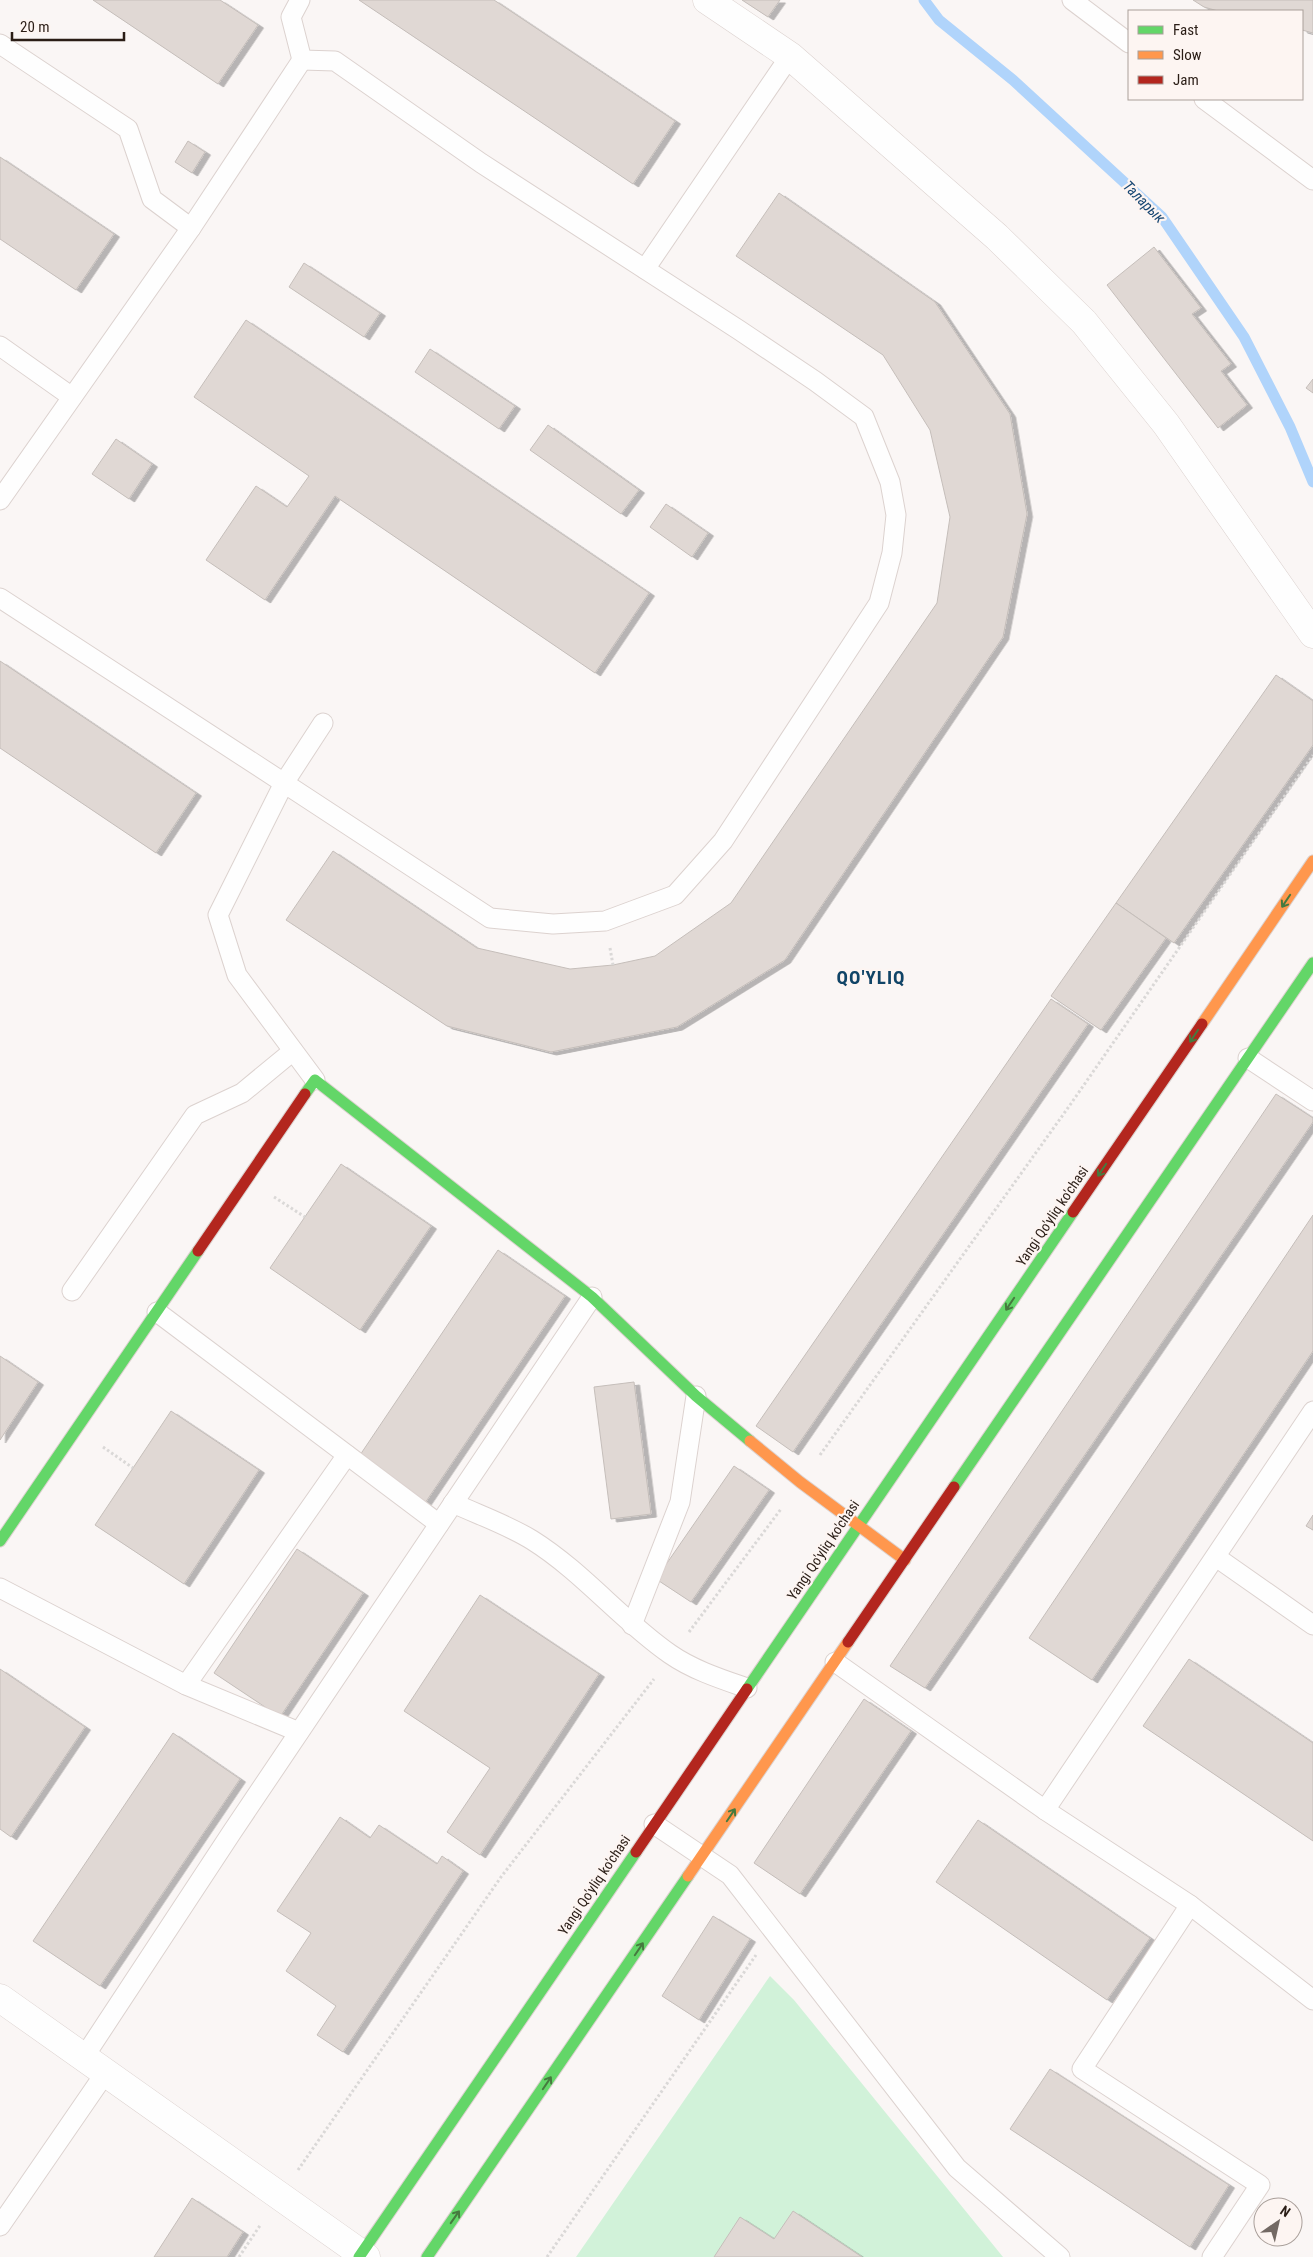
<svg xmlns="http://www.w3.org/2000/svg" width="1313" height="2257" font-family="'Roboto Condensed',sans-serif">
	<style>
		.green { fill: #d1f2d9 }
		.lines { fill: none; stroke-linecap: round; stroke-linejoin: round }
		.stream { stroke: #b0d4fb; stroke-width: 11 }
		.building { fill: #e0d8d4; stroke: #c5beba; filter: url(#shadow) }
		.lane-casing { stroke: #dcd2cf; stroke-width: 21 }
		.street-casing { stroke: #dcd2cf; stroke-width: 29 }
		.fast-casing { stroke: #dcd2cf; stroke-width: 13 }
		.slow-casing { stroke: #dcd2cf; stroke-width: 13 }
		.jam-casing { stroke: #dcd2cf; stroke-width: 13 }
		.path { stroke: #dad8d7; stroke-width: 3; stroke-dasharray: 2.5 2.5; stroke-linecap: butt }
		.lane { stroke: #fefefe; stroke-width: 19 }
		.street { stroke: #fefefe; stroke-width: 28 }
		.fast { stroke: #63d668; stroke-width: 11 }
		.slow { stroke: #ff974d; stroke-width: 11 }
		.jam { stroke: #b3261e; stroke-width: 11 }
		.oneway { stroke: #467a3f }
		.labels { text-anchor: middle; stroke-width: 4.5; stroke-linejoin: round; paint-order: stroke }
		.street-label { font-size: 14px; fill: #2a1d16; stroke: #fdf5f2 }
		.water-label { font-size: 15px; font-style: italic; fill: #164672; stroke: #fdf5f2 }
		.district-label { font-size: 19px; font-weight: bold; letter-spacing: 1px; fill: #104467; stroke: #fdf5f2 }
	</style>
	<defs>
		<filter id="shadow"><feDropShadow dx="5.5" dy="3" stdDeviation="0" flood-color="#0004"/></filter>
	</defs>
	<rect width="100%" height="100%" fill="#faf6f5"/>
	<!-- green -->
	<polygon class="green" points="770,1976 794,2000 1003,2257 576,2257"/>
	<g class="lines">
		<!-- stream -->
		<polyline class="stream" points="924,0 939,20 1013,80 1162,217 1244,337 1290,427 1313,482"/>
	</g>
	<!-- building -->
	<g class="building">
		<polygon points="93,0 220,0 258,25 218,84"/>
		<polygon points="359,0 494,0 675,121 633,184"/>
		<polygon points="742,0 780,0 768,17"/>
		<polygon points="1193,0 1313,0 1313,33 1302,30 1302,11 1218,11 1204,7"/>
		<polygon points="188,141 205,152 192,173 175,162"/>
		<polygon points="0,157 114,234 76,290 0,239"/>
		<polygon points="779,193 935,302 1010,414 1027,514 1003,637 785,960 677,1027 551,1052 447,1026 286,920 333,851 477,948 570,969 613,965 655,956 731,903 937,603 950,517 930,430 883,355 736,256"/>
		<polygon points="1154,247 1201,308 1192,314 1231,364 1221,371 1247,405 1218,428 1107,285"/>
		<polygon points="304,263 380,313 364,337 289,287"/>
		<polygon points="246,320 649,593 595,673 335,496 265,600 206,560 256,486 287,507 309,476 194,397"/>
		<polygon points="430,349 515,406 499,429 415,372"/>
		<polygon points="1313,379 1313,393 1306,388"/>
		<polygon points="548,425 639,490 621,514 530,450"/>
		<polygon points="116,439 152,464 129,499 92,474"/>
		<polygon points="666,504 708,533 692,557 650,527"/>
		<polygon points="0,661 196,793 156,853 0,748"/>
		<polygon points="1276,675 1313,701 1313,745 1174,943 1116,903"/>
		<polygon points="1116,903 1166,938 1101,1030 1051,996"/>
		<polygon points="1051,999 1088,1024 793,1452 756,1426"/>
		<polygon points="1276,1094 1313,1118 1313,1122 925,1688 890,1666"/>
		<polygon points="341,1164 431,1226 360,1330 270,1268"/>
		<polygon points="1313,1215 1313,1351 1092,1680 1029,1638"/>
		<polygon points="498,1250 565,1296 425,1503 358,1458"/>
		<polygon points="0,1356 38,1382 0,1440"/>
		<polygon points="634,1382 651,1514 611,1519 594,1387"/>
		<polygon points="171,1411 259,1470 184,1584 95,1525"/>
		<polygon points="734,1466 769,1490 691,1602 656,1579"/>
		<polygon points="1313,1515 1313,1530 1306,1526"/>
		<polygon points="297,1549 363,1593 280,1717 214,1673"/>
		<polygon points="480,1595 599,1674 480,1855 447,1832 490,1768 404,1711"/>
		<polygon points="1189,1659 1313,1743 1313,1841 1143,1726"/>
		<polygon points="0,1669 85,1727 11,1837 0,1829"/>
		<polygon points="864,1699 911,1731 800,1894 754,1863"/>
		<polygon points="173,1733 240,1779 100,1986 33,1941"/>
		<polygon points="340,1817 370,1838 379,1825 437,1864 442,1856 463,1871 343,2052 317,2035 336,2006 286,1971 311,1933 277,1911"/>
		<polygon points="978,1820 1150,1938 1107,2000 936,1882"/>
		<polygon points="713,1916 750,1939 699,2020 662,1996"/>
		<polygon points="1050,2069 1229,2185 1190,2247 1010,2129"/>
		<polygon points="192,2198 243,2232 227,2257 154,2257"/>
		<polygon points="793,2211 862,2257 714,2257 740,2217 774,2239"/>
	</g>
	<g class="lines">
		<!-- lane casing -->
		<g class="lane-casing">
			<g id="lane">
				<polyline points="300,0 291,17 302,60 335,61 481,163 739,330 815,381 864,417 890,482 896,515 892,553 879,603 723,841 675,895 605,921 553,924 490,918 284,783 218,915 237,975 315,1080"/>
				<polyline points="1072,0 1129,43"/>
				<polyline points="0,44 128,129 152,199 191,228"/>
				<polyline points="1204,99 1313,180"/>
				<polyline points="645,269 790,56"/>
				<polyline points="0,346 72,397"/>
				<polyline points="0,500 191,228 302,60"/>
				<polyline points="0,598 284,783 323,723"/>
				<polyline points="1248,1058 1313,1101"/>
				<polyline points="72,1291 195,1115 242,1093 293,1051"/>
				<polyline points="157,1312 439,1524"/>
				<path d="M453 1503C479 1515 508 1525 532 1540 583 1572 621 1620 670 1654 693 1670 721 1679 747 1688"/>
				<polyline points="1216,1557 1313,1625"/>
				<polyline points="0,1588 186,1685 299,1732"/>
				<polyline points="632,1625 680,1502 696,1396"/>
				<polyline points="835,1662 1045,1810 1190,1905 1082,2069 1260,2185 1212,2257"/>
				<polyline points="186,1685 347,1455"/>
				<polyline points="1045,1810 1313,1411"/>
				<polyline points="654,1824 730,1875 957,2168 1060,2257"/>
				<polyline points="1190,1905 1313,2000"/>
				<polyline points="84,2057 232,1832 592,1297"/>
				<polyline points="0,2226 106,2072"/>
			</g>
		</g>
		<!-- street casing -->
		<g class="street-casing">
			<g id="street">
				<polyline points="707,0 790,56 997,237 1084,322 1166,424 1313,634"/>
				<polyline points="0,1998 366,2257"/>
			</g>
		</g>
		<!-- fast casing -->
		<g class="fast-casing">
			<g id="fast">
				<polyline points="305,1094 315,1080 592,1297 696,1396 750,1441"/>
				<polyline points="954,1487 1313,963"/>
				<polyline points="0,1541 198,1251"/>
				<polyline points="747,1689 1073,1212"/>
				<polyline points="359,2257 636,1852"/>
				<polyline points="427,2257 688,1876"/>
			</g>
		</g>
		<!-- slow casing -->
		<g class="slow-casing">
			<g id="slow">
				<polyline points="1202,1024 1313,861"/>
				<polyline points="750,1441 800,1482 905,1560"/>
				<polyline points="688,1876 848,1642"/>
			</g>
		</g>
		<!-- jam casing -->
		<g class="jam-casing">
			<g id="jam">
				<polyline points="1073,1212 1202,1024"/>
				<polyline points="198,1251 305,1094"/>
				<polyline points="848,1642 954,1487"/>
				<polyline points="636,1852 747,1689"/>
			</g>
		</g>
		<!-- path -->
		<g class="path">
			<polyline points="610,948 613,965"/>
			<polyline points="274,1197 305,1217"/>
			<polyline points="103,1447 133,1468"/>
			<polyline points="820,1455 1070,1105 1313,755"/>
			<polyline points="689,1632 781,1509"/>
			<polyline points="298,2170 501,1877 654,1679"/>
			<polyline points="239,2257 261,2224"/>
			<polyline points="547,2257 756,1955"/>
		</g>
		<!-- lane -->
		<use href="#lane" class="lane"/>
		<!-- street -->
		<use href="#street" class="street"/>
		<!-- fast -->
		<use href="#fast" class="fast"/>
		<!-- slow -->
		<use href="#slow" class="slow"/>
		<!-- jam -->
		<use href="#jam" class="jam"/>
	</g>
	<!-- one-way arrows -->
	<defs><path id="oneway-shaft" d="M-6 0H5M1.5-3L5.5 0L1.5 3" fill="none" stroke-width="1.6" stroke-linecap="round" stroke-linejoin="round" transform="scale(1.25)"/></defs>
	<g class="oneway">
		<use href="#oneway-shaft" transform="translate(1286 901) rotate(124)"/>
		<use href="#oneway-shaft" transform="translate(1194 1036) rotate(124)"/>
		<use href="#oneway-shaft" transform="translate(1102 1170) rotate(124)"/>
		<use href="#oneway-shaft" transform="translate(1010 1304) rotate(124)"/>
		<use href="#oneway-shaft" transform="translate(731 1815) rotate(-56)"/>
		<use href="#oneway-shaft" transform="translate(639 1949) rotate(-56)"/>
		<use href="#oneway-shaft" transform="translate(547 2083) rotate(-56)"/>
		<use href="#oneway-shaft" transform="translate(455 2217) rotate(-55)"/>
	</g>
	<g class="labels">
		<!-- street labels -->
		<g class="street-label">
			<text transform="translate(1052 1216) rotate(-56)" y="5">Yangi Qo'yliq ko'chasi</text>
			<text transform="translate(823 1550) rotate(-56)" y="5">Yangi Qo'yliq ko'chasi</text>
			<text transform="translate(594 1885) rotate(-56)" y="5">Yangi Qo'yliq ko'chasi</text>
		</g>
		<!-- water labels -->
		<g class="water-label">
			<text transform="translate(1144 202) rotate(45)" y="5">Таларык</text>
		</g>
		<!-- district labels -->
		<g class="district-label">
			<text x="871" y="984">QO'YLIQ</text>
		</g>
	</g>
	<!-- legend -->
	<rect x="1128" y="10" width="175" height="90" fill="#fdf5f2" stroke="#a99f9a"/>
	<rect x="1138" y="26" width="25" height="8" fill="#63d668" stroke="#a99f9a"/>
	<text x="1173" y="35" font-size="15" fill="#2a1d16">Fast</text>
	<rect x="1138" y="51" width="25" height="8" fill="#ff974d" stroke="#a99f9a"/>
	<text x="1173" y="60" font-size="15" fill="#2a1d16">Slow</text>
	<rect x="1138" y="76" width="25" height="8" fill="#b3261e" stroke="#a99f9a"/>
	<text x="1173" y="85" font-size="15" fill="#2a1d16">Jam</text>
	<!-- north arrow -->
	<g transform="translate(1278 2222) rotate(34)"><circle r="24" fill="#fdf5f2" stroke="#a99f9a"/>
	<path d="M0-4L9 19L0 12L-9 19Z" fill="#736964"/>
	<text y="-8" font-size="14" font-weight="bold" text-anchor="middle" fill="#2a1d16">N</text>
	</g>
	<!-- scale -->
	<path d="M12 32v8h112v-8" fill="none" stroke="#2a1d16" stroke-width="2.5"/>
	<text x="20" y="32" font-size="15" fill="#2a1d16" stroke="#fdf5f2" stroke-width="4" paint-order="stroke">20 m</text>
</svg>
